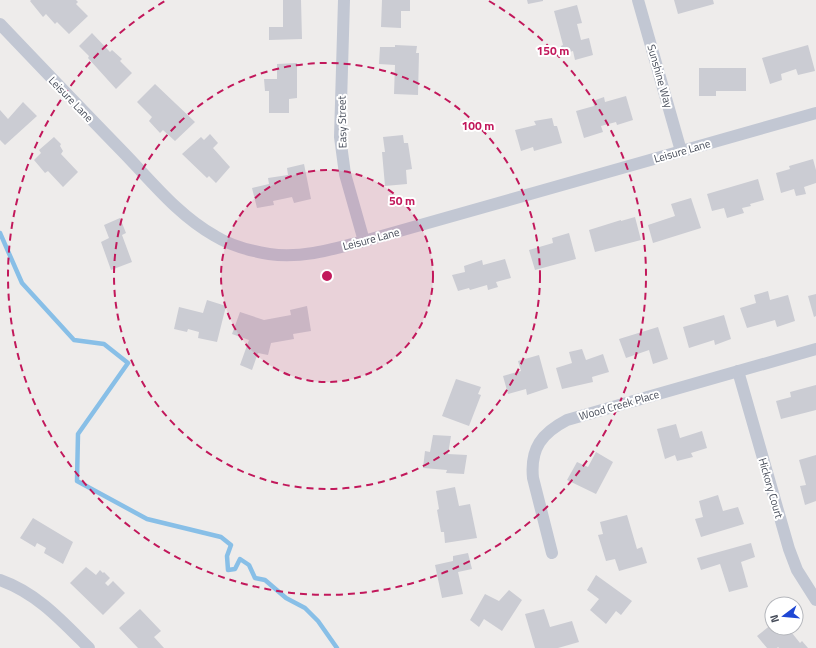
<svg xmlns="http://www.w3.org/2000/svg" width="816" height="648" font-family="'Titillium Web',sans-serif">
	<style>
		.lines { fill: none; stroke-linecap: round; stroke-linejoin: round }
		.stream { stroke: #88bfe7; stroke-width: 4.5 }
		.building { fill: #cbccd3 }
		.street { stroke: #c2c7d3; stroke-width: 12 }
		.ring { fill: none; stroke: #c2185b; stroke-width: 2; stroke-dasharray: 7 5 }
		.labels { text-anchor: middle; stroke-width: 4; stroke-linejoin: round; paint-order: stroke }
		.street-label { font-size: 11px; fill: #454b58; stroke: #fff }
		.centre { fill: #c2185b; stroke: #fff; stroke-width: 2 }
		.ring-label { font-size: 12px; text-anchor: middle; font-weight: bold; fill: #c2185b; stroke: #fff; stroke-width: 4; stroke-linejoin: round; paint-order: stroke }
	</style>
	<rect width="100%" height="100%" fill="#eeeceb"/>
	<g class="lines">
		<!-- stream -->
		<polyline class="stream" points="0,233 22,283 74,340 104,344 128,363 78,434 77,481 147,519 221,537 231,545 227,556 228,570 235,569 240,559 249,565 255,578 265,580 286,598 305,608 318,621 337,648"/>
	</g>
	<!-- building -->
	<g class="building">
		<polygon points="31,0 76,0 78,2 76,4 88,16 69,34 57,22 55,24 46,14 43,17 30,1"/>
		<polygon points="283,0 301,0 302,39 269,40 269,27 283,27"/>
		<polygon points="382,0 410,0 410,11 401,11 401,28 381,27"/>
		<polygon points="527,0 543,0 543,1 528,4"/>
		<polygon points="674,0 713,0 714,4 678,14"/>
		<polygon points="577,5 582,23 577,24 581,40 589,38 593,55 575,60 573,51 563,54 561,46 563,45 554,11"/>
		<polygon points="92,33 110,52 112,50 122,59 120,61 132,73 116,89 88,58 89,56 79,46"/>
		<polygon points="395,45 417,46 416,53 419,53 418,95 394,94 395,65 379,64 380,47 395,47"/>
		<polygon points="808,45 815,71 798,75 796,69 781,74 782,80 770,84 762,58"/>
		<polygon points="297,63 297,98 289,99 289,113 269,113 269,91 265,91 264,79 277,79 277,64"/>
		<polygon points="699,68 746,68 746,91 716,91 716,96 699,96"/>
		<polygon points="155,84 195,122 175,141 163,130 160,133 149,121 152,117 137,102"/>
		<polygon points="626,96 633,120 617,125 616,122 601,126 603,132 584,138 576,111 594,106 593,101 604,97 605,102"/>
		<polygon points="23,102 37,116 5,145 0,140 0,110 8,119"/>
		<polygon points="552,118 554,126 557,126 562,143 534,151 533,147 521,151 515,130 536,125 534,121"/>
		<polygon points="210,134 218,143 213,148 230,167 216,183 209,176 207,178 182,154 201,137 204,140"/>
		<polygon points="403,135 404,143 408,143 412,169 406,170 407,184 385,186 382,152 385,152 383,137"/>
		<polygon points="54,137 61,144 60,146 63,151 61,154 78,172 63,187 48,171 45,173 34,160 41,153 39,150"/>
		<polygon points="813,159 816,170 816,183 804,187 806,194 796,196 794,189 781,193 776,173 790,169 789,166"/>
		<polygon points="304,164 311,199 294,203 292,197 273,201 274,205 257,208 252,188 269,184 268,178 288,175 287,168"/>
		<polygon points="758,179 764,200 750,204 751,206 742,208 744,213 727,218 724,208 712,211 707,194"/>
		<polygon points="691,198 701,228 653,243 648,225 675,216 671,204"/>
		<polygon points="635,217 641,240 595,252 589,230 621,220 621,221"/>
		<polygon points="120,218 126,233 122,235 132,262 111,270 101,242 109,238 104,225"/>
		<polygon points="569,233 576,259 535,270 529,250 553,243 552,238"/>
		<polygon points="505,259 511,278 496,282 498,287 488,290 487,285 470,290 469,288 458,291 452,275 465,272 464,266 482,260 483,265"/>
		<polygon points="768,291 770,300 788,295 795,321 777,327 775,320 747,328 740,308 756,303 754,295"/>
		<polygon points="816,294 816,316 814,317 808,296"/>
		<polygon points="207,300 226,306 217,342 198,338 199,332 188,329 187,332 174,329 179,307 203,313"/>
		<polygon points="307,306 311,331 293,334 294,339 271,343 268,355 258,353 252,370 240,365 249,340 232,334 240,312 264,320 291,315 290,310"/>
		<polygon points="724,315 731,339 715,345 714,340 689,348 683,327"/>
		<polygon points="658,327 668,359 653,364 649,350 626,358 619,339"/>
		<polygon points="582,349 586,360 603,354 609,372 592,377 593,382 562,389 556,368 572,363 569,352"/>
		<polygon points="539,355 548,388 527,395 526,389 508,394 503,376 521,371 518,361"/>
		<polygon points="456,379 481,387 478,394 481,395 469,426 442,416"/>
		<polygon points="816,385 816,410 781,419 776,401 791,397 790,392"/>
		<polygon points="676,424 680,438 702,431 707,448 691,453 693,457 677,461 675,455 665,459 657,429"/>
		<polygon points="433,435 451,436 448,454 467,455 464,474 446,473 447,470 423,468 425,451 430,452"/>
		<polygon points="596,452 613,462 596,494 567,480 577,462 588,467"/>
		<polygon points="816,455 816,501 805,505 800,486 806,485 799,460"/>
		<polygon points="455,487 459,506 470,504 477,538 445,543 444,532 441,532 437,510 439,509 436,491"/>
		<polygon points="718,495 723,511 738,507 744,524 701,537 695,519 703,517 699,501"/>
		<polygon points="627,515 637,549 642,547 647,563 619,571 615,559 606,561 598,535 603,534 600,522"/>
		<polygon points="33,518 73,542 63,564 44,553 46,548 37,543 35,547 20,538"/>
		<polygon points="751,543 755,557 741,562 748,587 729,592 720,564 701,570 697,558"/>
		<polygon points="468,553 472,569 458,572 463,594 442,598 435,565 453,561 453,556"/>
		<polygon points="86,567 96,575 100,570 103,573 104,572 110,578 105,583 108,586 113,581 125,593 103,615 70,583"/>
		<polygon points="596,575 632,601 621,615 616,611 606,624 590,610 599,599 587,590"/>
		<polygon points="509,590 522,600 502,631 484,619 479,627 470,620 485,594 499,601"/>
		<polygon points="140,609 161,631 154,637 164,648 138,648 119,628"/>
		<polygon points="544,609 550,627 572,621 579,642 558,648 535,648 525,614"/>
		<polygon points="772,624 772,628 788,628 800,643 802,641 808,648 779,648 778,647 777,648 767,648 757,636"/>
	</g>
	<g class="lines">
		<!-- street -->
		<g class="street">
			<polyline points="344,0 340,137 345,174 364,241"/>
			<polyline points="638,0 681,151"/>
			<path d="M0 24C41 67 82 110 124 153 152 182 179 216 215 236 231 246 251 251 269 254 301 259 334 249 364 241L816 113"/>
			<polyline points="738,371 789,549 797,570 816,600"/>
			<path d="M552 553 533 478C530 448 542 433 567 420L816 349"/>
			<path d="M0 580C37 593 62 621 89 648"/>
		</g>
	</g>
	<!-- distance rings -->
	<circle cx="327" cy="276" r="106" fill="#c2185b" fill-opacity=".12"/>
	<g class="ring">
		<circle cx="327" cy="276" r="106"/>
		<circle cx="327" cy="276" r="213"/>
		<path d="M489 1A319 319 0 1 1 165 1"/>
	</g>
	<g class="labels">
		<!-- street labels -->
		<g class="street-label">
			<text transform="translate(660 76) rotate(74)" y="4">Sunshine Way</text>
			<text transform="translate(71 99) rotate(46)" y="4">Leisure Lane</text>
			<text transform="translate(342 122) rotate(-91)" y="4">Easy Street</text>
			<text transform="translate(682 151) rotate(-16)" y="4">Leisure Lane</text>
			<text transform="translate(371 239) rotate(-15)" y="4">Leisure Lane</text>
			<text transform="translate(619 405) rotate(-16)" y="4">Wood Creek Place</text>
			<text transform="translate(771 488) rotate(74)" y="4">Hickory Court</text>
		</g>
	</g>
	<circle cx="327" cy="276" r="6" class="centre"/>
	<g class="ring-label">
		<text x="553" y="55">150 m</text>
		<text x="478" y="130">100 m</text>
		<text x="402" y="205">50 m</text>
	</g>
	<!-- north arrow -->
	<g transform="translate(784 616) rotate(254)"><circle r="19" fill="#ffffff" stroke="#b5b7bc"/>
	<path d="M0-3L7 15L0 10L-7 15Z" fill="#1f47d4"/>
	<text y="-6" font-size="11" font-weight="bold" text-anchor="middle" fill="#454b58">N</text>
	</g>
</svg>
